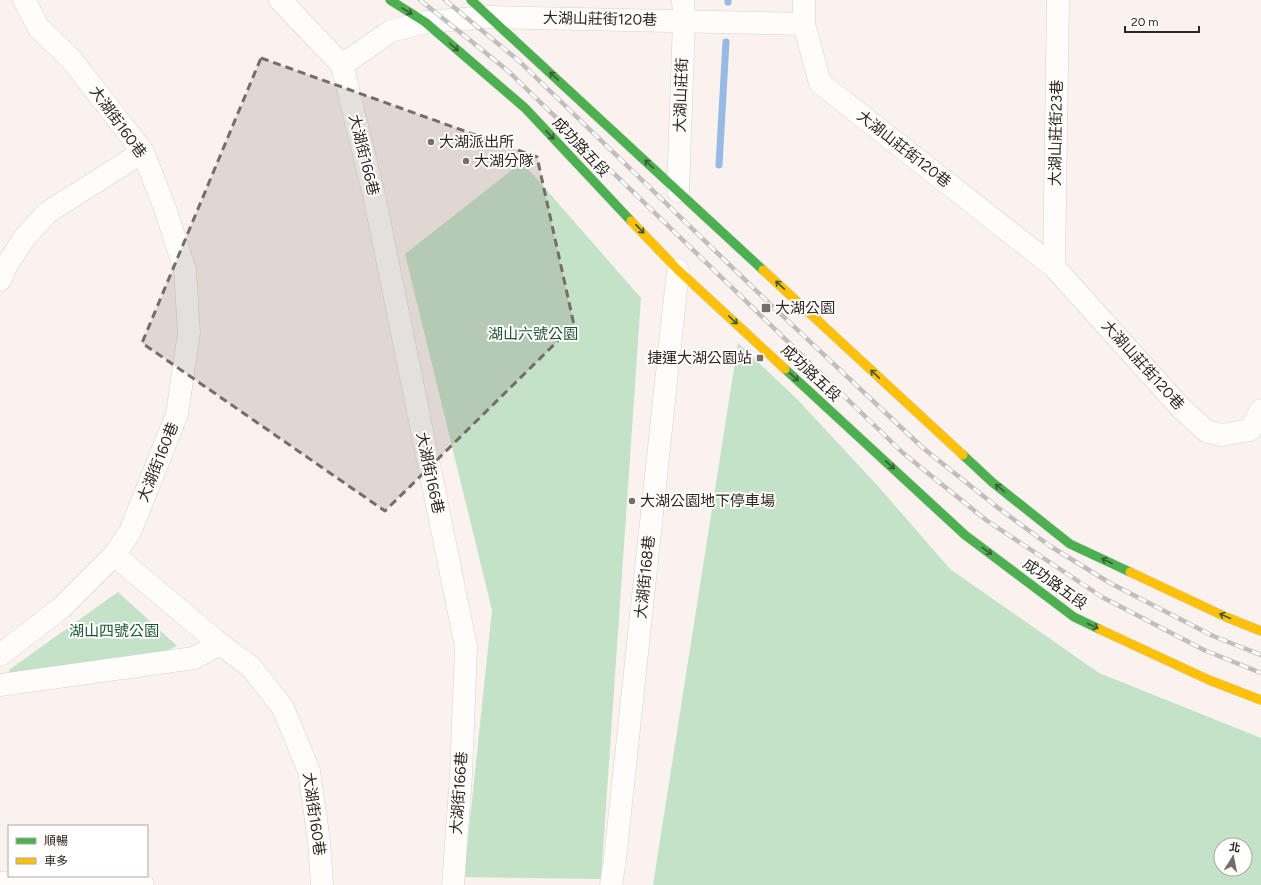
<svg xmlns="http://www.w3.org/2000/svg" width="1261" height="885" font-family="Figtree,'Noto Sans TC',sans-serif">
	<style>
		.green { fill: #c4e2c8; fill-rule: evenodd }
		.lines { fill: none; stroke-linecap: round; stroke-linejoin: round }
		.stream { stroke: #97b9e4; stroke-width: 7 }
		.street-casing { stroke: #d9d0ca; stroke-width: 23 }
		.fast-casing { stroke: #d9d0ca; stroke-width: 10 }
		.slow-casing { stroke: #d9d0ca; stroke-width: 10 }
		.street { stroke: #fefdfc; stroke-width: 22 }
		.fast { stroke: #4caf50; stroke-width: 9 }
		.slow { stroke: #ffc107; stroke-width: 9 }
		.rail-casing { stroke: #c1bebd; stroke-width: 4.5 }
		.rail { stroke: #fff; stroke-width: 3; stroke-dasharray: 9; stroke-linecap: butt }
		.oneway { stroke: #3c5d33 }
		.marked { fill: #776d67; fill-opacity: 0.2; stroke: #776d67; stroke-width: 3; stroke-dasharray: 8 5; stroke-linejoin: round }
		.poi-dot { fill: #776d67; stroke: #fff; stroke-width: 1.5 }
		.labels { text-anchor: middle; stroke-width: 4; stroke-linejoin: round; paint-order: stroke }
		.street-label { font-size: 15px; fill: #31261f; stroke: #fff }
		.poi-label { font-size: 15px; fill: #31261f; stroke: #fff; text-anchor: start }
		.park-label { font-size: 15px; fill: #1b5430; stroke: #fff }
	</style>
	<rect width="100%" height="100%" fill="#faf2ee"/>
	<!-- green -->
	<g class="green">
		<polygon points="522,162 641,298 601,879 464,877 492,610 405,254"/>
		<path d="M738 343 797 399 877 485 950 569 1099 673 1261 738V885H653ZM1221 845H1245V869H1221Z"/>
		<polygon points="118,592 177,646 156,655 11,677 9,670"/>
	</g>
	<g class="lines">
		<!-- stream -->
		<g class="stream">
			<polyline points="728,2 728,0"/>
			<polyline points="719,165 726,42"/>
		</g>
		<!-- street casing -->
		<g class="street-casing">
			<g id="street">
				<polyline points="280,0 342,65 391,31 425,22 490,17 804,24 820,83 1054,267 1180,407 1206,431 1222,435 1250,430 1261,410"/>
				<polyline points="804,24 804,0"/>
				<polyline points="342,65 374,195 466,647 461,775 453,885"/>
				<polyline points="678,191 684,21 683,0"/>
				<polyline points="1054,267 1058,0"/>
				<polyline points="0,280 5,268 25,237 48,212 143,152"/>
				<polyline points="114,555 220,644 251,667 283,708 309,771 319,841 322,885"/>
				<polyline points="0,655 61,608 114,555 130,532 177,414 189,333 185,270 166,211 143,152 71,59 39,28 24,0"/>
				<polyline points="0,685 194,658 220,644"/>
				<polyline points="0,883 143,885"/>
				<polyline points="611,885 615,859 678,270"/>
			</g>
		</g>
		<!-- fast casing -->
		<g class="fast-casing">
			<g id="fast">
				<polyline points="390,0 425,22 525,108 631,221"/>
				<polyline points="471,0 763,270"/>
				<polyline points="785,369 965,535 1074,617 1099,629"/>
				<polyline points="963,455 992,482 1070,544 1130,572"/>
			</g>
		</g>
		<!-- slow casing -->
		<g class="slow-casing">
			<g id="slow">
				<polyline points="631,221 678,270 785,369"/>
				<polyline points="763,270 963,455"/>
				<polyline points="1130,572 1226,617 1261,631"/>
				<polyline points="1099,629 1209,680 1261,700"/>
			</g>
		</g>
		<!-- street -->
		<use href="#street" class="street"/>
		<!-- fast -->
		<use href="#fast" class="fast"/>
		<!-- slow -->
		<use href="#slow" class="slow"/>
		<!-- rail casing -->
		<g class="rail-casing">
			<g id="rail">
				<polyline points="420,0 507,70 903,453 986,520 1102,597 1204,650 1261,673"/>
				<polyline points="445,0 519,61 770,304 923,448 997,507 1050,546 1110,583 1213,636 1261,655"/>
			</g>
		</g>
		<!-- rail -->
		<use href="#rail" class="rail"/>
	</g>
	<!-- one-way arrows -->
	<defs><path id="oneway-shaft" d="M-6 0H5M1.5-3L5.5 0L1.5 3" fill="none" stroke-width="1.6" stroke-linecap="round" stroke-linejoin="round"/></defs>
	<g class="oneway">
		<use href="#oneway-shaft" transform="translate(407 11) rotate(32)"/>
		<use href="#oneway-shaft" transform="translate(454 47) rotate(41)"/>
		<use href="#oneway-shaft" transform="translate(554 76) rotate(-137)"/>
		<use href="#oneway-shaft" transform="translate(550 135) rotate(47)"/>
		<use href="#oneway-shaft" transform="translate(649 164) rotate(-137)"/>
		<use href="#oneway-shaft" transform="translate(640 229) rotate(47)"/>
		<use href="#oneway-shaft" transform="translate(780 285) rotate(-137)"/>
		<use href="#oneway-shaft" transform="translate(733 320) rotate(43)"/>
		<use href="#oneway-shaft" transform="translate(875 374) rotate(-137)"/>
		<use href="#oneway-shaft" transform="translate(794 377) rotate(43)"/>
		<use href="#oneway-shaft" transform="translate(890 465) rotate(43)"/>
		<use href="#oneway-shaft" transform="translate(1000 488) rotate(-141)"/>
		<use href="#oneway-shaft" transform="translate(987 551) rotate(37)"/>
		<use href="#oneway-shaft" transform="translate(1107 561) rotate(-155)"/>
		<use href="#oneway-shaft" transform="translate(1225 616) rotate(-156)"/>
		<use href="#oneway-shaft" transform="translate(1093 626) rotate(25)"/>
	</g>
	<!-- marked area -->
	<path class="marked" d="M261 58 537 157 574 325 385 511 142 343Z"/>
	<!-- markers -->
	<g class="poi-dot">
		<circle cx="431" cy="142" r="4"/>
		<circle cx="466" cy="161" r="4"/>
		<rect x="761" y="303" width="10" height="10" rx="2"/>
		<rect x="756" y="354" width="8" height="8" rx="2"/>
		<circle cx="632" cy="501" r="4"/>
	</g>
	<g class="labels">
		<!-- street labels -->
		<g class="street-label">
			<text transform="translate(600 19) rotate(1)" y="5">大湖山莊街120巷</text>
			<text transform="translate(681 95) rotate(-88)" y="5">大湖山莊街</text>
			<text transform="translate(118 122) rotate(54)" y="5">大湖街160巷</text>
			<text transform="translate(1056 133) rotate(-89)" y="5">大湖山莊街23巷</text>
			<text transform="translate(581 147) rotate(47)" y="5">成功路五段</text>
			<text transform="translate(904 149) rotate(38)" y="5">大湖山莊街120巷</text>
			<text transform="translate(364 155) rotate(76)" y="5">大湖街166巷</text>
			<text transform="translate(1143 365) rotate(48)" y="5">大湖山莊街120巷</text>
			<text transform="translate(811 373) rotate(43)" y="5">成功路五段</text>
			<text transform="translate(158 462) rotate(-68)" y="5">大湖街160巷</text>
			<text transform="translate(430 473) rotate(78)" y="5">大湖街166巷</text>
			<text transform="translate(645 577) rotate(-84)" y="5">大湖街168巷</text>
			<text transform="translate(1055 584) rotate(36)" y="5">成功路五段</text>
			<text transform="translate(459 793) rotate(-86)" y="5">大湖街166巷</text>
			<text transform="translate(314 814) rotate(82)" y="5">大湖街160巷</text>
		</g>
		<!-- poi labels -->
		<g class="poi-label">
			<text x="439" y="147">大湖派出所</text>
			<text x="474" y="166">大湖分隊</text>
			<text x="775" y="313">大湖公園</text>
			<text x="752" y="363" text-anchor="end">捷運大湖公園站</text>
			<text x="640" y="506">大湖公園地下停車場</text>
		</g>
		<!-- park labels -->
		<g class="park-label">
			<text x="533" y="339">湖山六號公園</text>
			<text x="114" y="636">湖山四號公園</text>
		</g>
	</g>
	<!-- legend -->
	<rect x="8" y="825" width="140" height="52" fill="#ffffff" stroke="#ada8a5"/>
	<rect x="16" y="838" width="20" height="6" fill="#4caf50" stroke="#ada8a5"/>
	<text x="44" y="845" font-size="12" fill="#31261f">順暢</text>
	<rect x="16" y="858" width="20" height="6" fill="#ffc107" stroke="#ada8a5"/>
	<text x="44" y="865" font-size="12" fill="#31261f">車多</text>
	<!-- north arrow -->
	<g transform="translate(1233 857) rotate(10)"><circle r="19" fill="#ffffff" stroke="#ada8a5"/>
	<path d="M0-3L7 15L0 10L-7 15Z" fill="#776d67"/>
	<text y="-6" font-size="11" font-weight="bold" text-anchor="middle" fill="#31261f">北</text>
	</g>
	<!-- scale -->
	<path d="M1125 26v6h74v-6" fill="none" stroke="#31261f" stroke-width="2"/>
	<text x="1131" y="26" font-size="12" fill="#31261f" stroke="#ffffff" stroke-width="3" paint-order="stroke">20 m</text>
</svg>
